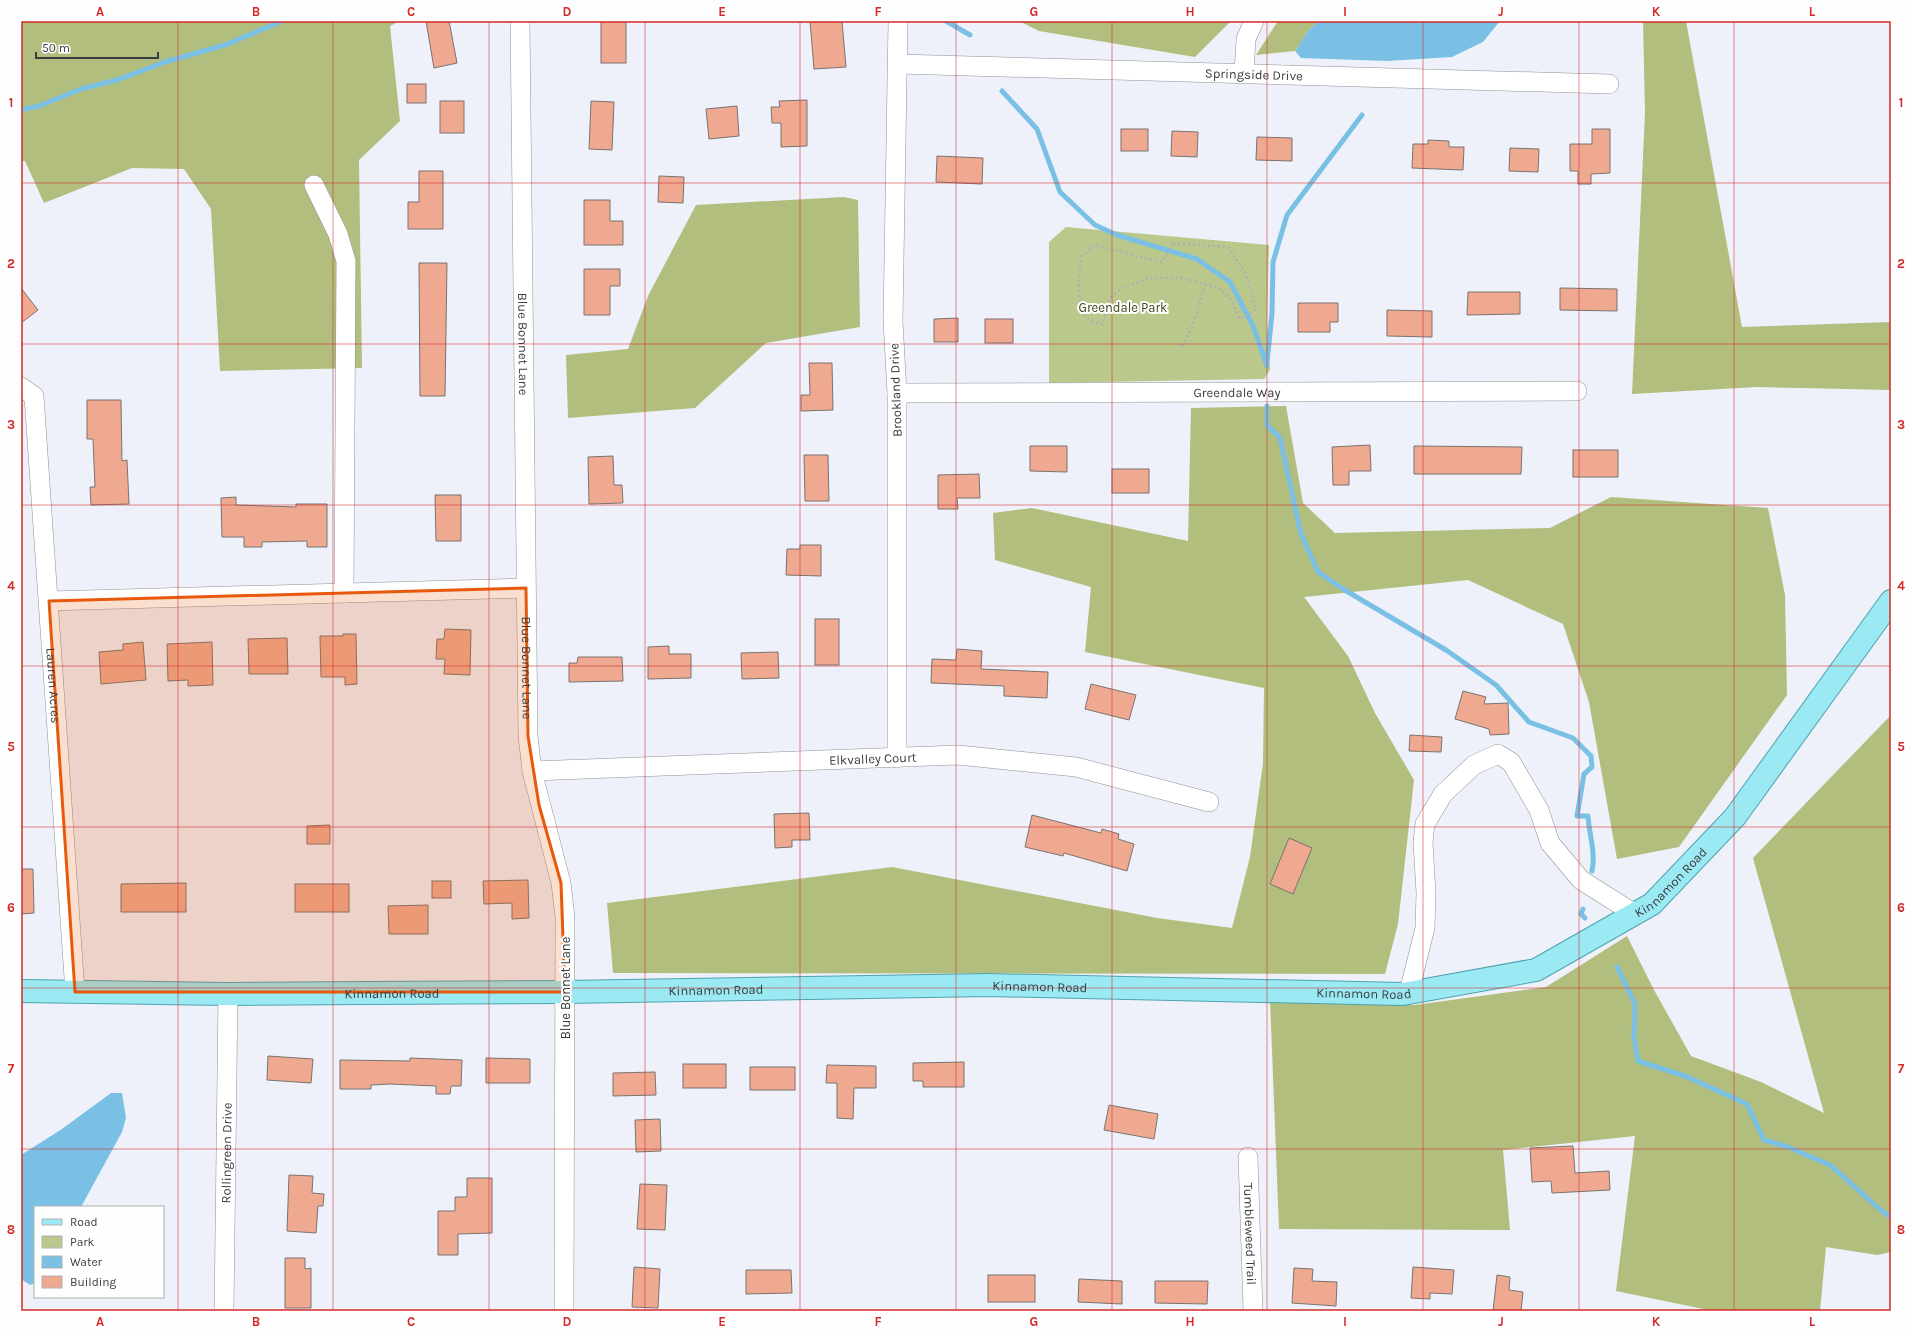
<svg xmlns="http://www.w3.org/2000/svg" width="1912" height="1332" font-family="Karla,sans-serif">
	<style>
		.green { fill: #bbc88b }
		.forest { fill: #b1be7d }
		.water { fill: #7ac0e5 }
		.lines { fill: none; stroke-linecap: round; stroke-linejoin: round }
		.stream { stroke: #7ac0e5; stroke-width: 5 }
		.building { fill: #eea990; stroke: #7b7370 }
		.minor-casing { stroke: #8f9198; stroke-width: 20 }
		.major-casing { stroke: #4da3af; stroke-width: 24 }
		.path { stroke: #adb0b6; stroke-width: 2.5; stroke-dasharray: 2 3; stroke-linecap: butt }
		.minor { stroke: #fff; stroke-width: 19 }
		.major { stroke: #9ae9f3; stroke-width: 22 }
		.marked { fill: #e8590c; fill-opacity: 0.2; stroke: #e8590c; stroke-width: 3; stroke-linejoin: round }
		.grid { fill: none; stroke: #d62828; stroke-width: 1; stroke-opacity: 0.55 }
		.labels { text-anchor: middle; stroke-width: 4; stroke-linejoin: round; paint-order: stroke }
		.street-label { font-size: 13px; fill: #3b3c3f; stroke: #fefefe }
		.park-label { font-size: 13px; fill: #3f4717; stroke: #fefefe }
		.neatline { fill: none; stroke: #d62828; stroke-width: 1.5 }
		.grid-label { font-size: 13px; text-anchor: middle; font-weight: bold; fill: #d62828 }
	</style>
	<rect width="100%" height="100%" fill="#eef1f9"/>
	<!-- green -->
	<polygon class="green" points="1066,227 1269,245 1267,324 1270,370 1264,379 1049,383 1049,242"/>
	<!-- forest -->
	<g class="forest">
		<polygon points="21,21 400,21 390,26 400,121 359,160 362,368 220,371 211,209 184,169 132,168 44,203 25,161 21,161"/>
		<polygon points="1019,21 1231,21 1195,57 1039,31"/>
		<polygon points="1278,21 1319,21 1309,30 1295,51 1256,55"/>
		<polygon points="1643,21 1686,21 1742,327 1891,322 1891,390 1757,387 1632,394 1645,113"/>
		<polygon points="844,197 858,200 860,327 766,343 695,408 568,418 566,355 628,349 648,296 696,205"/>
		<polygon points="1286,406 1303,503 1335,533 1550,528 1611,497 1768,508 1785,595 1787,695 1679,847 1617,859 1589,702 1563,624 1468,580 1304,597 1348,656 1375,713 1414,780 1398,924 1385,974 613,973 607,903 892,867 1157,918 1232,928 1250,857 1263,763 1264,688 1085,652 1091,587 995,560 993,513 1032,508 1188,541 1191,408"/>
		<polygon points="1891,715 1891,1252 1877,1255 1826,1247 1820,1311 1713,1311 1616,1291 1635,1136 1503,1150 1510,1230 1279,1229 1270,999 1415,1005 1546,987 1627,936 1654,990 1691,1056 1761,1082 1824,1113 1753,858"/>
	</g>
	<!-- water -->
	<g class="water">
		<polygon points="1319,21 1500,21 1483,42 1452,57 1387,61 1301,58 1295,51 1309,30"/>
		<polygon points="111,1093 122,1093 126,1118 122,1132 81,1207 35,1207 35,1283 30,1285 21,1279 21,1155 62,1129"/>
	</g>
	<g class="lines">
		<!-- stream -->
		<g class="stream">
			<polyline points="946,21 970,35"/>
			<polyline points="1002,91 1037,129 1060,192 1095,225 1117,235 1197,259 1230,282 1253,326 1267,366"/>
			<polyline points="21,110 39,106 81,89 117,80 165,62 225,45 282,21"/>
			<polyline points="1267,363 1272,313 1273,262 1287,215 1362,115"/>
			<path d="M1267 406V425L1280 438 1301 534 1318 572 1343 589 1446 650 1496 685 1529 722 1573 738 1591 756 1592 767 1584 774 1577 816H1588C1589 835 1596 852 1592 871"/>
			<polyline points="1583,909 1581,914 1585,918"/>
			<polyline points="1617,967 1635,1004 1634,1038 1638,1061 1685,1076 1747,1104 1764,1140 1788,1147 1830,1165 1883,1212 1891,1217"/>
		</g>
	</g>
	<!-- building -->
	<g class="building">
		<polygon points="426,21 449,21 457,63 434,68"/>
		<rect x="601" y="21" width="25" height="42"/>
		<polygon points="810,21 842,21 846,67 814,69"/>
		<rect x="407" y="84" width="19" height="19"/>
		<polygon points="807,100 807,146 781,147 781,123 772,123 771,107 780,107 779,101"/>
		<rect x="440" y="101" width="24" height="32"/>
		<polygon points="591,101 614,102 612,150 589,149"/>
		<polygon points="737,106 739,136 709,139 706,109"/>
		<rect x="1121" y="129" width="27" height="22"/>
		<polygon points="1592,129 1610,129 1610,173 1591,174 1591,184 1578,184 1578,171 1570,171 1570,144 1592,144"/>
		<polygon points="1172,131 1198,132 1197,157 1171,156"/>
		<polygon points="1257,137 1292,138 1292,161 1256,160"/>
		<polygon points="1428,140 1449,141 1449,147 1464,147 1463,170 1412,168 1413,144 1428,144"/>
		<polygon points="1510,148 1539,149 1538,172 1509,171"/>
		<polygon points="937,156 983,158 982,184 936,182"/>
		<polygon points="419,171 443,171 443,229 408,229 408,202 419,202"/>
		<polygon points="659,176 684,177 683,203 658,202"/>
		<polygon points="584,200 610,200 610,221 623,221 623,245 584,245"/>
		<polygon points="419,263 447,263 445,396 420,396"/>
		<polygon points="584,269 620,269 620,286 610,286 610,315 584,315"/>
		<polygon points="21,288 38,310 21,323"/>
		<polygon points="1560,288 1617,289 1617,311 1560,310"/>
		<polygon points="1468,292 1520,292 1520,314 1467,315"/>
		<polygon points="1298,303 1338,303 1338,322 1330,322 1330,332 1298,332"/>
		<polygon points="1387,310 1432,311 1432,337 1387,336"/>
		<polygon points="958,318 958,342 934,342 934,319"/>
		<rect x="985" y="319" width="28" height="24"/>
		<polygon points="809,363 832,363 833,410 801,411 801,395 810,395"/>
		<polygon points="87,400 121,400 122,461 127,460 129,504 91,505 90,487 95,487 93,439 87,439"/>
		<polygon points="1370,445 1371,471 1349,471 1349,485 1333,485 1332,447"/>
		<polygon points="1030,446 1067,446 1067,472 1030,471"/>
		<polygon points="1414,446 1522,447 1521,474 1414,474"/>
		<rect x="1573" y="450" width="45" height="27"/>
		<polygon points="804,455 828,455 829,501 805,501"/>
		<polygon points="613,456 614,485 622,485 623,503 589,504 588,457"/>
		<rect x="1112" y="469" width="37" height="24"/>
		<polygon points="979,474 980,498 957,498 958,509 938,509 938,475"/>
		<polygon points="435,495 461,495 461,541 436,541"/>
		<polygon points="236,497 236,505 296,507 296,504 327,504 327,547 307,547 307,541 262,542 262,547 244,547 244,537 222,537 221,498"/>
		<polygon points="800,545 821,545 821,576 786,575 787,549 800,549"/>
		<rect x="815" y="619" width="24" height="46"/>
		<polygon points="445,629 471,630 470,675 444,674 445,659 436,659 437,639 444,639"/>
		<polygon points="343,634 356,634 357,684 345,685 345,677 321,677 320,636 343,636"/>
		<polygon points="287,638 288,674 249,674 248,639"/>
		<polygon points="143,642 146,680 101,684 99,652 123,650 123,644"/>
		<polygon points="212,642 213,685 188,686 188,680 168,681 167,644"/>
		<polygon points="669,646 669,654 691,654 691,678 648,679 648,647"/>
		<polygon points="957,649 982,651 981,669 1048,672 1047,698 1004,696 1004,686 931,683 932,659 956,660"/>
		<polygon points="778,652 779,678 742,679 741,653"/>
		<polygon points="578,657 622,657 623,681 569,682 569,663 577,663"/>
		<polygon points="1091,684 1136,695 1129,720 1085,709"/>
		<polygon points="1463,691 1486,697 1484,704 1508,703 1509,734 1490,735 1489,729 1455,719"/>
		<polygon points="1410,735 1442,737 1441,752 1409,751"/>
		<polygon points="809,813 810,840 792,840 792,847 775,848 774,814"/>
		<polygon points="1032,815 1101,833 1102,829 1119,834 1118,839 1134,844 1127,871 1064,853 1063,856 1025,847"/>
		<polygon points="330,825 330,844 307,844 307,826"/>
		<polygon points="1289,838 1312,848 1293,894 1270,884"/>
		<polygon points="21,869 33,869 34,913 21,914"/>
		<polygon points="528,880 529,918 512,919 512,903 484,904 483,881"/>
		<rect x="432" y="881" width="19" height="17"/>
		<polygon points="186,883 186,912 121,912 121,884"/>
		<rect x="295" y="884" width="54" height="28"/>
		<polygon points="428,905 428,934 389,934 388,906"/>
		<polygon points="268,1056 313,1059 311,1083 267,1080"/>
		<polygon points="410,1058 462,1060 461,1086 451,1086 450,1094 436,1094 436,1086 390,1084 371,1085 371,1089 340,1089 340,1060 410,1061"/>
		<polygon points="486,1058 530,1059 530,1083 486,1083"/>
		<polygon points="964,1062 964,1087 923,1087 923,1081 913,1081 913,1063"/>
		<rect x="683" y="1064" width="43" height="24"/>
		<polygon points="827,1065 876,1066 876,1088 854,1088 853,1119 837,1118 837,1083 826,1083"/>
		<rect x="750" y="1067" width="45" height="23"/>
		<polygon points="655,1072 656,1095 613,1096 613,1073"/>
		<polygon points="1109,1105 1158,1114 1154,1139 1104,1130"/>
		<polygon points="660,1119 661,1151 636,1152 635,1120"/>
		<polygon points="1573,1146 1575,1173 1609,1171 1610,1190 1552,1193 1551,1181 1532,1182 1530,1148"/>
		<polygon points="289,1175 313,1176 312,1193 324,1194 323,1206 318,1206 316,1233 287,1231"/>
		<polygon points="467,1178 492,1178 492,1233 458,1234 458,1255 438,1255 438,1211 455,1211 455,1197 467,1197"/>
		<polygon points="640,1184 667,1185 665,1230 637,1229"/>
		<polygon points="285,1258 305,1258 305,1269 311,1268 311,1308 285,1308"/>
		<polygon points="634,1267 660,1269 658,1308 632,1307"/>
		<polygon points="1413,1267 1454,1270 1452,1294 1430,1293 1430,1299 1411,1298"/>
		<polygon points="1294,1268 1313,1269 1312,1281 1337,1282 1336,1306 1292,1303"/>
		<polygon points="746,1270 791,1270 792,1293 746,1294"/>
		<rect x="988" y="1275" width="47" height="27"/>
		<polygon points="1497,1275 1510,1277 1509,1290 1523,1292 1521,1311 1493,1311"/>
		<polygon points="1079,1279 1122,1281 1122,1304 1078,1302"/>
		<polygon points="1155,1281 1208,1281 1207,1304 1155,1303"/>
	</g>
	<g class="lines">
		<!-- minor casing -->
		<g class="minor-casing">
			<g id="minor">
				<path id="s1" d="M520 21 528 736 532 771 561 883 565 917 564 1311"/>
				<path id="s2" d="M898 64 1609 84"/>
				<polyline points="1244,73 1246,39 1254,21"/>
				<polyline points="314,185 338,234 346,261 344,593"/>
				<path id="s3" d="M21 387 34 396 75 992"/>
				<path id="s4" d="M897 393 1577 391"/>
				<polyline points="49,601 526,588"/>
				<polyline points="897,758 897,393 893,321 898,21"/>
				<path id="s5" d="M532 771 958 755 1076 767 1209 802"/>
				<polyline points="1409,992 1425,928 1426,893 1423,842 1425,824 1443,794 1474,765 1498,754 1511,762 1539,810 1550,843 1581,880 1635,914"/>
				<path id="s6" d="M1248 1157 1253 1311"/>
				<path id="s7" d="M224 1311 228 994"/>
			</g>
		</g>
		<!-- major casing -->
		<g class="major-casing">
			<g id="major">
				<path id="s8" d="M21 991 228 994 366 993 565 992 989 985 1403 994 1536 970 1652 904 1735 817 1891 601"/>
			</g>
		</g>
		<!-- path -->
		<g class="path">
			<path d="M1173 243 1228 247 1245 272 1256 310 1239 319 1232 300 1219 288 1181 278H1149L1121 289 1109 299 1103 324C1099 324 1094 323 1091 321 1074 309 1079 276 1081 257L1095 245 1160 262 1165 258Z"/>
			<polyline points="1182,346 1192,327 1205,285"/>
		</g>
		<!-- minor -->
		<use href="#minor" class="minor"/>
		<!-- major -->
		<use href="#major" class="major"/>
	</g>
	<!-- marked area -->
	<path class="marked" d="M526 588 528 736 539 805 561 883 565 992H75L49 601Z"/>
	<!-- grid -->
	<path class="grid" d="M178 21V1311M333 21V1311M489 21V1311M645 21V1311M800 21V1311M956 21V1311M1112 21V1311M1267 21V1311M1423 21V1311M1579 21V1311M1734 21V1311M21 183H1891M21 344H1891M21 505H1891M21 666H1891M21 827H1891M21 988H1891M21 1149H1891"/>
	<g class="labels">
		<!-- street labels -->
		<g class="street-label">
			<text dy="5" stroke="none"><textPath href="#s2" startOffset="356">Springside Drive</textPath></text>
			<text dy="5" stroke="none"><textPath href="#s1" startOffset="323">Blue Bonnet Lane</textPath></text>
			<text transform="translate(895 390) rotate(-92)" y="5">Brookland Drive</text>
			<text dy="5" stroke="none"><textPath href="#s4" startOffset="340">Greendale Way</textPath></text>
			<text dy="5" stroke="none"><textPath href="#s1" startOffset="647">Blue Bonnet Lane</textPath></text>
			<text dy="5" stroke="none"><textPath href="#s3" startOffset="306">Lauren Acres</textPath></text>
			<text dy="5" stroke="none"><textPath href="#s5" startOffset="341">Elkvalley Court</textPath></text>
			<text dy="5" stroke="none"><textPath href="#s8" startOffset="1679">Kinnamon Road</textPath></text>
			<text dy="5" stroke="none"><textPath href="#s8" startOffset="1019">Kinnamon Road</textPath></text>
			<text transform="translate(565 988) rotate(-90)" y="5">Blue Bonnet Lane</text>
			<text dy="5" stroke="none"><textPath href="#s8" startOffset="695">Kinnamon Road</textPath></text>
			<text dy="5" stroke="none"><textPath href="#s8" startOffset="1343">Kinnamon Road</textPath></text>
			<text dy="5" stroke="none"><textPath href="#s8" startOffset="371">Kinnamon Road</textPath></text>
			<text dy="5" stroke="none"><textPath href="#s7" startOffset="158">Rollingreen Drive</textPath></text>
			<text dy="5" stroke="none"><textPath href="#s6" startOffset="77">Tumbleweed Trail</textPath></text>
		</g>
		<!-- park labels -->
		<g class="park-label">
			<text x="1123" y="312">Greendale Park</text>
		</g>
	</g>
	<!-- border -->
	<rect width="1912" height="1332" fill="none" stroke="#fefefe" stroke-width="44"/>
	<!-- legend -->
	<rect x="34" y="1206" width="130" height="92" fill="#fefefe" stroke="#b0b0b2"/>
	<rect x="42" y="1219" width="20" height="6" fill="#9ae9f3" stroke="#b0b0b2"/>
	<text x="70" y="1226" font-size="12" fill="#3b3c3f">Road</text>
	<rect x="42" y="1236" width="20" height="12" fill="#bbc88b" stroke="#b0b0b2"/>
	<text x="70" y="1246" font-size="12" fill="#3b3c3f">Park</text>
	<rect x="42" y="1256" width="20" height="12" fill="#7ac0e5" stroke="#b0b0b2"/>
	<text x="70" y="1266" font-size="12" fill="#3b3c3f">Water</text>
	<rect x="42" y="1276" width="20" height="12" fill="#eea990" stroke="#b0b0b2"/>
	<text x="70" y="1286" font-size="12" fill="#3b3c3f">Building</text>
	<!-- scale -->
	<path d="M36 52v6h122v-6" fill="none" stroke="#3b3c3f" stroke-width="2"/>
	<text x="42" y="52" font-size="12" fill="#3b3c3f" stroke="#fefefe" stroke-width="3" paint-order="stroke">50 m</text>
	<rect x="22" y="22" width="1868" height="1288" class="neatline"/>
	<g class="grid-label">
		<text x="100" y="16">A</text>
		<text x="256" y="16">B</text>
		<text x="411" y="16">C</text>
		<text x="567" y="16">D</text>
		<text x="722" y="16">E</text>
		<text x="878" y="16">F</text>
		<text x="1034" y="16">G</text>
		<text x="1190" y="16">H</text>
		<text x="1345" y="16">I</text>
		<text x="1501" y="16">J</text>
		<text x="1656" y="16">K</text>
		<text x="1812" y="16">L</text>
		<text x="11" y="107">1</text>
		<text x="1901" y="107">1</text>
		<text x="11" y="268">2</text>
		<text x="1901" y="268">2</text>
		<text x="11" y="429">3</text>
		<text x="1901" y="429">3</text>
		<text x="11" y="590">4</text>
		<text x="1901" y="590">4</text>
		<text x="11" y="751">5</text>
		<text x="1901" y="751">5</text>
		<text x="11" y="912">6</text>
		<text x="1901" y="912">6</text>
		<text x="11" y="1073">7</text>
		<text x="1901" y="1073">7</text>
		<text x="11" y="1234">8</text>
		<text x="1901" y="1234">8</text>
		<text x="100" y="1326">A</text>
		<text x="256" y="1326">B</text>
		<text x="411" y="1326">C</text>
		<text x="567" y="1326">D</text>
		<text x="722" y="1326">E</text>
		<text x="878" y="1326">F</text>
		<text x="1034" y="1326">G</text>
		<text x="1190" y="1326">H</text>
		<text x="1345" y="1326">I</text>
		<text x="1501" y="1326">J</text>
		<text x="1656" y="1326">K</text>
		<text x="1812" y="1326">L</text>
	</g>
</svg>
